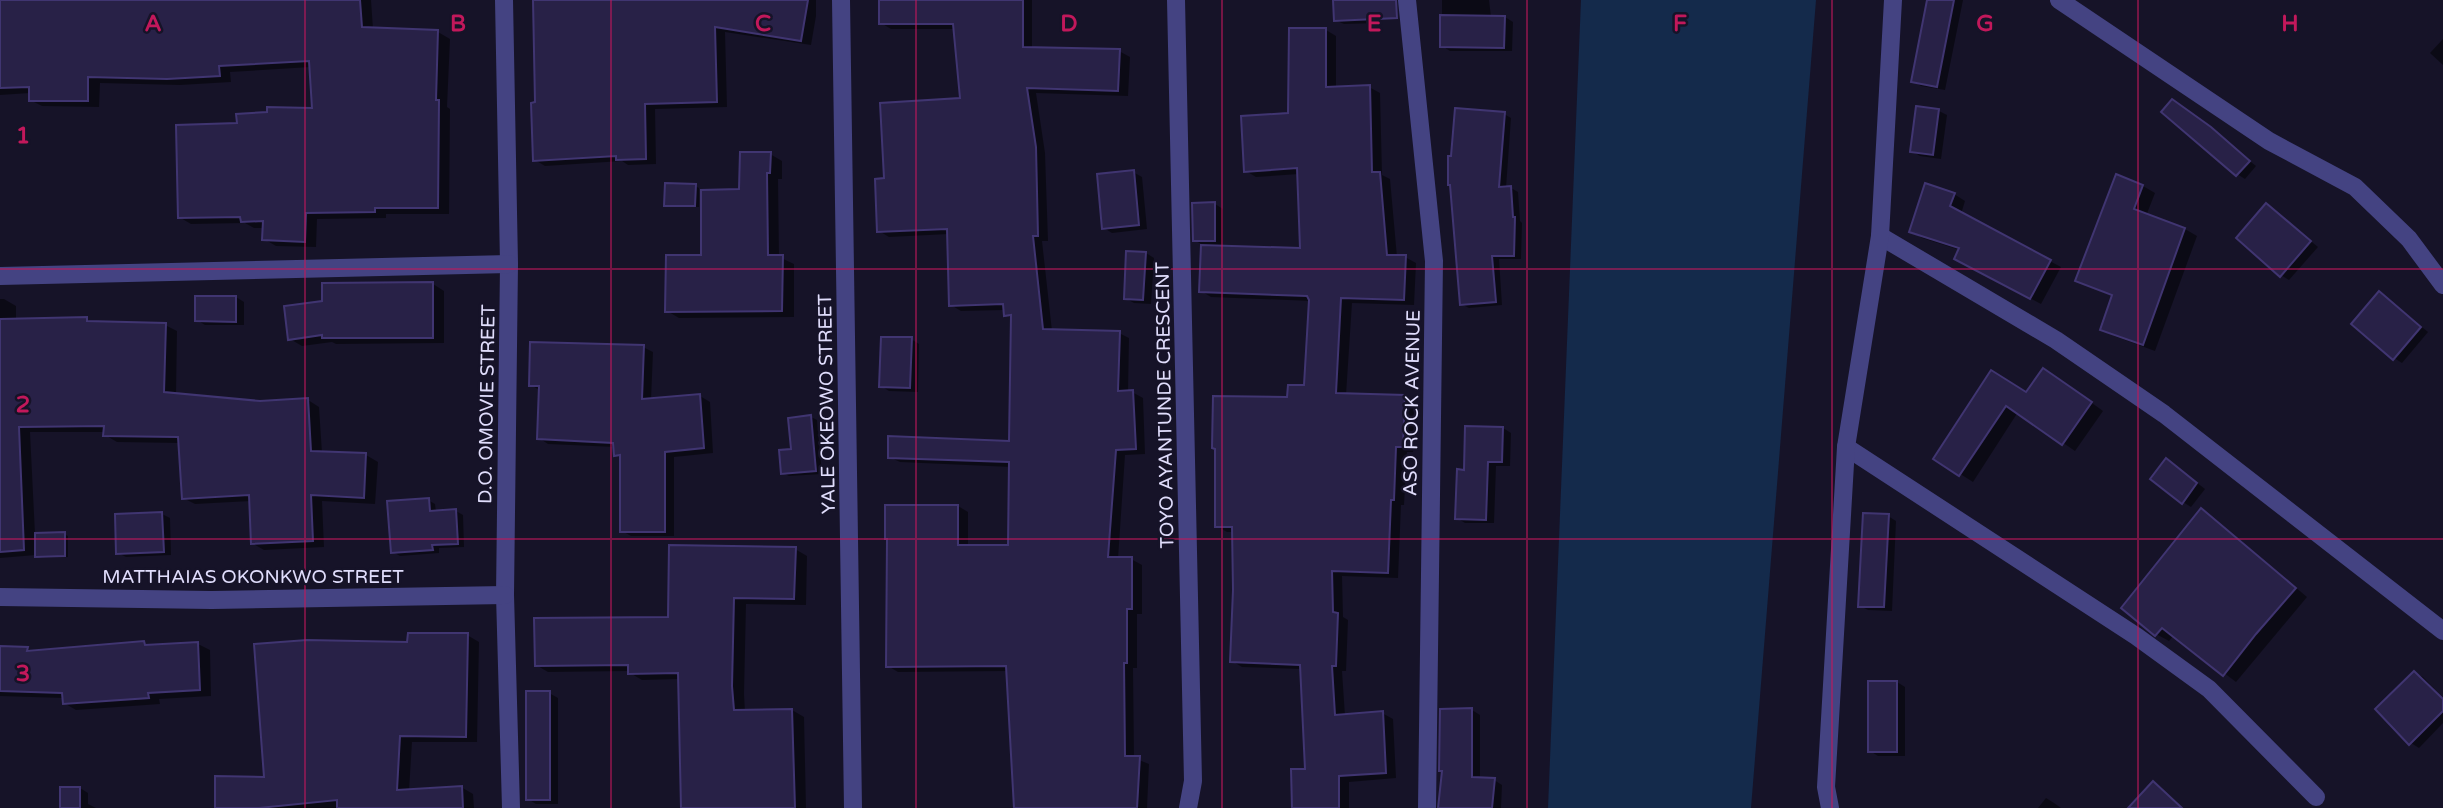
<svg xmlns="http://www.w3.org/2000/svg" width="2443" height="808" font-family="'Varela Round',sans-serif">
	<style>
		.water { fill: #142a4b }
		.shadow { fill: #0007 }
		.building { fill: #282147; stroke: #403571; stroke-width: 2 }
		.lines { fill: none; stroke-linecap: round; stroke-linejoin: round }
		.minor { stroke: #444382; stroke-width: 18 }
		.grid { fill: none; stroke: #c2185b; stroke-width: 2; stroke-opacity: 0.55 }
		.labels { text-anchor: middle; stroke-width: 5; stroke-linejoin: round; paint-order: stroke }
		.street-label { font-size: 19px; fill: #e0ddfc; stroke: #161328 }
		.grid-label { font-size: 23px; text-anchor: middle; font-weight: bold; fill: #c2185b; stroke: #161328; stroke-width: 5; stroke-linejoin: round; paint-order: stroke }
	</style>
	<rect width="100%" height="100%" fill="#161328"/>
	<!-- water -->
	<polygon class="water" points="1581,0 1816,0 1751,808 1548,808"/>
	<!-- shadow -->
	<g class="shadow">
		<polygon points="0,0 371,0 373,29 438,32 450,39 447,107 450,109 449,214 386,214 386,218 317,219 316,247 276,246 264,239 265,228 254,228 245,223 191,224 179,217 238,125 314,110 311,67 230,72 231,82 180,85 100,83 99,107 42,106 30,100 30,93 0,95"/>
		<polygon points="536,0 816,0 816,16 811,45 725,32 727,107 655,109 656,164 628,165 622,161 545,166 535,160"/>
		<polygon points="881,0 1032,0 1032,49 1119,51 1130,57 1128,96 1036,93 1045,153 1048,241 1042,241 1052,331 1119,333 1129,338 1128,392 1132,392 1143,398 1145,454 1125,455 1118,559 1131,559 1142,565 1142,614 1137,614 1137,668 1133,668 1134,758 1149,764 1147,808 1015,808 1008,671 898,672 888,666 958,506 968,512 968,547 1010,547 1011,467 900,462 889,457 1010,442 1012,318 1006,314 1005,310 961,311 951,305 949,234 889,237 879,231 886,180 962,99 955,29 891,29 881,23"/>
		<polygon points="1335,0 1380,0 1380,23 1344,24 1335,20"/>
		<polygon points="1442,0 1489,0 1491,17 1505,17 1513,22 1512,51 1450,51 1442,46"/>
		<polygon points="1928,0 1963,0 1945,90 1921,86 1913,81"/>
		<polygon points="1326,30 1336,36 1336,88 1369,87 1380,93 1382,175 1390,179 1397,257 1405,257 1416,263 1414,305 1352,303 1346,395 1405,397 1415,403 1413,452 1407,452 1404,505 1401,505 1398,578 1342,576 1343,617 1348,620 1346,671 1342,671 1345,716 1382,713 1393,719 1396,778 1349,782 1349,808 1293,808 1307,770 1302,669 1242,667 1232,661 1234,532 1227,532 1217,526 1289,399 1305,387 1311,301 1211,297 1201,291 1203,245 1194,240 1215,204 1223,209 1223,247 1301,250 1299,174 1256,177 1246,171 1290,115"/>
		<polygon points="2443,39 2443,65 2430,53"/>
		<polygon points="2180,106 2256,166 2245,179 2237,174"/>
		<polygon points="1917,108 1939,111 1947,115 1941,159 1920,156 1912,151"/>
		<polygon points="1504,114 1511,118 1506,188 1511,188 1518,192 1520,221 1522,223 1521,259 1499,259 1502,305 1469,308 1461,304 1453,158"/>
		<polygon points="770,154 782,161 782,179 778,179 779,257 794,264 794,317 679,318 667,311 703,257 741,191"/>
		<polygon points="1133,172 1142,177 1147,229 1112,233 1104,228"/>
		<polygon points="695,186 699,188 699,207 670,207 666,205"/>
		<polygon points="2143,186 2155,193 2146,216 2185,229 2197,236 2155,351 2114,336 2102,329 2114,297 2077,281"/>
		<polygon points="1954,194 1965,201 1961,214 2061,267 2041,304 1956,258 1960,250 1922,238 1911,231"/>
		<polygon points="2267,205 2318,247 2289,280 2281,275"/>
		<polygon points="1146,253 1154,258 1151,304 1134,303 1125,298"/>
		<polygon points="433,284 444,291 444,343 336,344 332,342 302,346 290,339"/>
		<polygon points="2380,293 2428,332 2402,363 2394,358"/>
		<polygon points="236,297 244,302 244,325 205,325 197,320"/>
		<polygon points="0,299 4,299 16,306 16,320 86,319 94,323 165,325 177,331 176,395 260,402 308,400 319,407 322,453 366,455 378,462 375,504 322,501 324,547 264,550 252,543 251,501 195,504 183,498 180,443 117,442 105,435 105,432 30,432 35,534 64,534 68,536 68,557 41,558 36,555 0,558"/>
		<polygon points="911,339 919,344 918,392 889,391 881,386"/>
		<polygon points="643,347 653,352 651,400 700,396 710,402 713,453 674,457 674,536 631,536 622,531 622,458 616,454 615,447 548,444 539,438 541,391 531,385"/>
		<polygon points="1992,372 2026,394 2056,377 2103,411 2075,451 2018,412 1973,482 1935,458"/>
		<polygon points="811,417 817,420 822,474 789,476 783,473"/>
		<polygon points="1503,428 1511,433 1510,466 1496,466 1494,523 1465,523 1457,518 1466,471"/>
		<polygon points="2174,465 2205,489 2191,507 2183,502"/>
		<polygon points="428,500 435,504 436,512 456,511 463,515 464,547 439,548 439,553 400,556 393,552"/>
		<polygon points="2202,511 2214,518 2307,597 2236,682 2174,635 2169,641 2156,634"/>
		<polygon points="162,514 170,518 171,555 126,557 118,553"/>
		<polygon points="1888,516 1896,521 1892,611 1868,610 1860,606"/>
		<polygon points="795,549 807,556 806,605 746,604 744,694 745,712 792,710 804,717 806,808 683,808 680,679 642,680 630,673 629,671 548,672 536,665 669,618"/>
		<polygon points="467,635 479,642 477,742 412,742 409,791 461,787 473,794 474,808 216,808 266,778 409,644"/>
		<polygon points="144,643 149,646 198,644 210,650 211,696 159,699 160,704 76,710 64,703 64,698 0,696 0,648 27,648 33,652"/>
		<polygon points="2415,673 2423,677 2443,698 2443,723 2419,748 2411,743"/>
		<polygon points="1897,682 1905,687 1905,756 1878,756 1870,751"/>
		<polygon points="549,693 558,698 558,804 536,804 528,799"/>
		<polygon points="1472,710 1480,715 1480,779 1494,780 1502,785 1501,808 1439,808 1444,771"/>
		<polygon points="80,788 88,793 88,804 96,808 62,808"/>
		<polygon points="2046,798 2054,803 2061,808 2038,808"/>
	</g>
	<!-- building -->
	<g class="building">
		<polygon points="0,0 360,0 362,27 438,30 436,100 439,100 438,208 375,208 375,212 306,213 305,242 262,240 263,221 241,222 240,217 178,218 176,125 237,123 236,114 267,112 267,107 312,108 309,61 219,66 220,76 167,79 88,77 88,101 29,101 29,87 0,88"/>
		<polygon points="533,0 808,0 801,41 715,27 717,102 645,104 646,159 616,160 616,156 533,161 531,103 535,102"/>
		<polygon points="879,0 1023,0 1023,47 1120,49 1118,91 1027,88 1036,147 1038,236 1033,236 1043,329 1120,331 1118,391 1133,390 1136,449 1116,450 1108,557 1132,557 1132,609 1127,609 1127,663 1124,663 1125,756 1140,756 1137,808 1014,808 1006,666 886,667 887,539 885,539 885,505 958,505 958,545 1008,545 1009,462 888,458 888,436 1009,441 1011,315 1004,316 1003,304 949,306 947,229 877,232 875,179 884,178 880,103 960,98 953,24 879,24"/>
		<polygon points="1333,0 1396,0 1397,18 1334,21"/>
		<polygon points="1927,0 1954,0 1937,87 1911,82"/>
		<polygon points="1440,15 1505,16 1504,48 1440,47"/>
		<polygon points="1289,28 1326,28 1326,87 1370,85 1372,172 1380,172 1387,255 1406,255 1404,300 1341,298 1336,393 1405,395 1403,447 1396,447 1394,500 1391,500 1388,573 1332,571 1333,612 1338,613 1336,666 1332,666 1335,715 1383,711 1386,773 1339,776 1339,808 1292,808 1291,769 1305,769 1300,665 1230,662 1233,590 1232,527 1215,527 1215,449 1212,448 1213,396 1287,397 1288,385 1304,385 1309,300 1307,296 1199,292 1201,245 1300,248 1297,168 1244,172 1241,116 1288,113"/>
		<polygon points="2172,99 2211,127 2250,161 2236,176 2161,112"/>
		<polygon points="1916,106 1939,109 1933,155 1910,152"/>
		<polygon points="1455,108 1505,112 1499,187 1511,186 1513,217 1515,217 1514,256 1492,256 1496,302 1460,305 1450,185 1448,185 1448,156 1451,156"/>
		<polygon points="740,152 771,152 770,173 767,173 768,255 783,255 782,311 665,312 666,255 701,255 701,190 739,189"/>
		<polygon points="1134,170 1139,225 1102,229 1097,174"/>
		<polygon points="2116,174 2143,185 2134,209 2185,228 2143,345 2100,330 2112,295 2075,281"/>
		<polygon points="665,183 696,184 695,206 664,206"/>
		<polygon points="1925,183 1955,193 1950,206 2051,260 2030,299 1954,259 1959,248 1909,232"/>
		<polygon points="1215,202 1215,241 1193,241 1192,203"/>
		<polygon points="2266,203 2311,241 2280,277 2236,238"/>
		<polygon points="1126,251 1146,252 1143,300 1124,299"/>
		<polygon points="433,282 433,338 322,338 322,335 288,340 284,306 322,301 322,283"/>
		<polygon points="2379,291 2421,327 2393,360 2351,324"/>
		<polygon points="195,296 236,296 236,322 195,321"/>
		<polygon points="87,317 87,321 166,323 164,392 260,401 308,398 311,451 366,453 364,498 311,495 313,541 251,544 249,495 182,499 178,437 103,436 104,426 19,427 24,550 0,552 0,319"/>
		<polygon points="881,337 912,337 910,388 879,387"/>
		<polygon points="530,342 644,345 642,399 700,394 704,448 665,452 665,532 620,532 620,455 614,456 613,443 537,439 539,386 529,386"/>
		<polygon points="2043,368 2092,402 2062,445 2006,406 1959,476 1933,459 1991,370 2026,392"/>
		<polygon points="811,415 816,471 781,474 779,450 791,449 788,418"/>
		<polygon points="1465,426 1503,427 1502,462 1488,462 1486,520 1455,519 1457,469 1464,470"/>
		<polygon points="2166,458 2197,483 2182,504 2150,479"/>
		<polygon points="429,498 430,511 456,509 458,544 432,545 433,550 391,553 387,501"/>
		<polygon points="2201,508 2296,588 2256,634 2223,676 2162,628 2155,636 2121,608"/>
		<polygon points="162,512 164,552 116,554 115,514"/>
		<polygon points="1863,513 1889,514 1884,607 1858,607"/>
		<polygon points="65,532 65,556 35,557 35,533"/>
		<polygon points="669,545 796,547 794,599 734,598 732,686 734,710 792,709 795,808 681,808 678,673 628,674 628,665 535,666 534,618 668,617"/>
		<polygon points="408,633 468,633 466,737 400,736 397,790 462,786 463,808 337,808 337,800 259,808 215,808 215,776 264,777 254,644 307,640 407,642"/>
		<polygon points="144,641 145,645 198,642 200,690 148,693 149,698 63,704 62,693 0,691 0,646 28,647 27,651"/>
		<polygon points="2414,671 2443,699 2443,711 2409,745 2375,709"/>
		<rect x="1868" y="681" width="29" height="71"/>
		<rect x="526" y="691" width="24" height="109"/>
		<polygon points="1472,708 1472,777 1495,778 1492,808 1438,808 1442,771 1439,771 1440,709"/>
		<polygon points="2153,781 2182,808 2128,808"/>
		<rect x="60" y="787" width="20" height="21"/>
	</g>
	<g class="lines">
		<!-- minor -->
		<g class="minor">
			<polyline points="504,0 509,264 505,595 511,808"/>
			<polyline points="841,0 853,808"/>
			<polyline points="1176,0 1193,781 1188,808"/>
			<polyline points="1407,0 1434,261 1427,808"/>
			<polyline points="2059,0 2269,141 2355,187 2409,239 2443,285"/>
			<polyline points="1880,236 2056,340 2164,414 2443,631"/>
			<polyline points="0,276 509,264"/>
			<polyline points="1846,447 2136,636 2209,689 2316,797"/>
			<polyline points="0,597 212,600 505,595"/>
			<polyline points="1830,808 1826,787 1846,447 1880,236 1893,0"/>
		</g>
	</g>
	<!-- grid -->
	<path class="grid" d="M305 0V808M611 0V808M916 0V808M1222 0V808M1527 0V808M1832 0V808M2138 0V808M0 269H2443M0 539H2443"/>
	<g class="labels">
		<!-- street labels -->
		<g class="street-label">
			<text transform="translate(1411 403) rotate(-89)" y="7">ASO ROCK AVENUE</text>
			<text transform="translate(486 404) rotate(-89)" y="7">D.O. OMOVIE STREET</text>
			<text transform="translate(826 404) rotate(-91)" y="7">YALE OKEOWO STREET</text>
			<text transform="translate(1164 405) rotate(-91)" y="7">TOYO AYANTUNDE CRESCENT</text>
			<text x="253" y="583">MATTHAIAS OKONKWO STREET</text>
		</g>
	</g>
	<g class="grid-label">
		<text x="153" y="31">A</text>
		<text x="458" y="31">B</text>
		<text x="763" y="31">C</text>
		<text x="1069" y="31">D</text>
		<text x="1374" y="31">E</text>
		<text x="1680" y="31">F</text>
		<text x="1985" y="31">G</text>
		<text x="2290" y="31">H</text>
		<text x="23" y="143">1</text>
		<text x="23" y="412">2</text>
		<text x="23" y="681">3</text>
	</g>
</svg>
